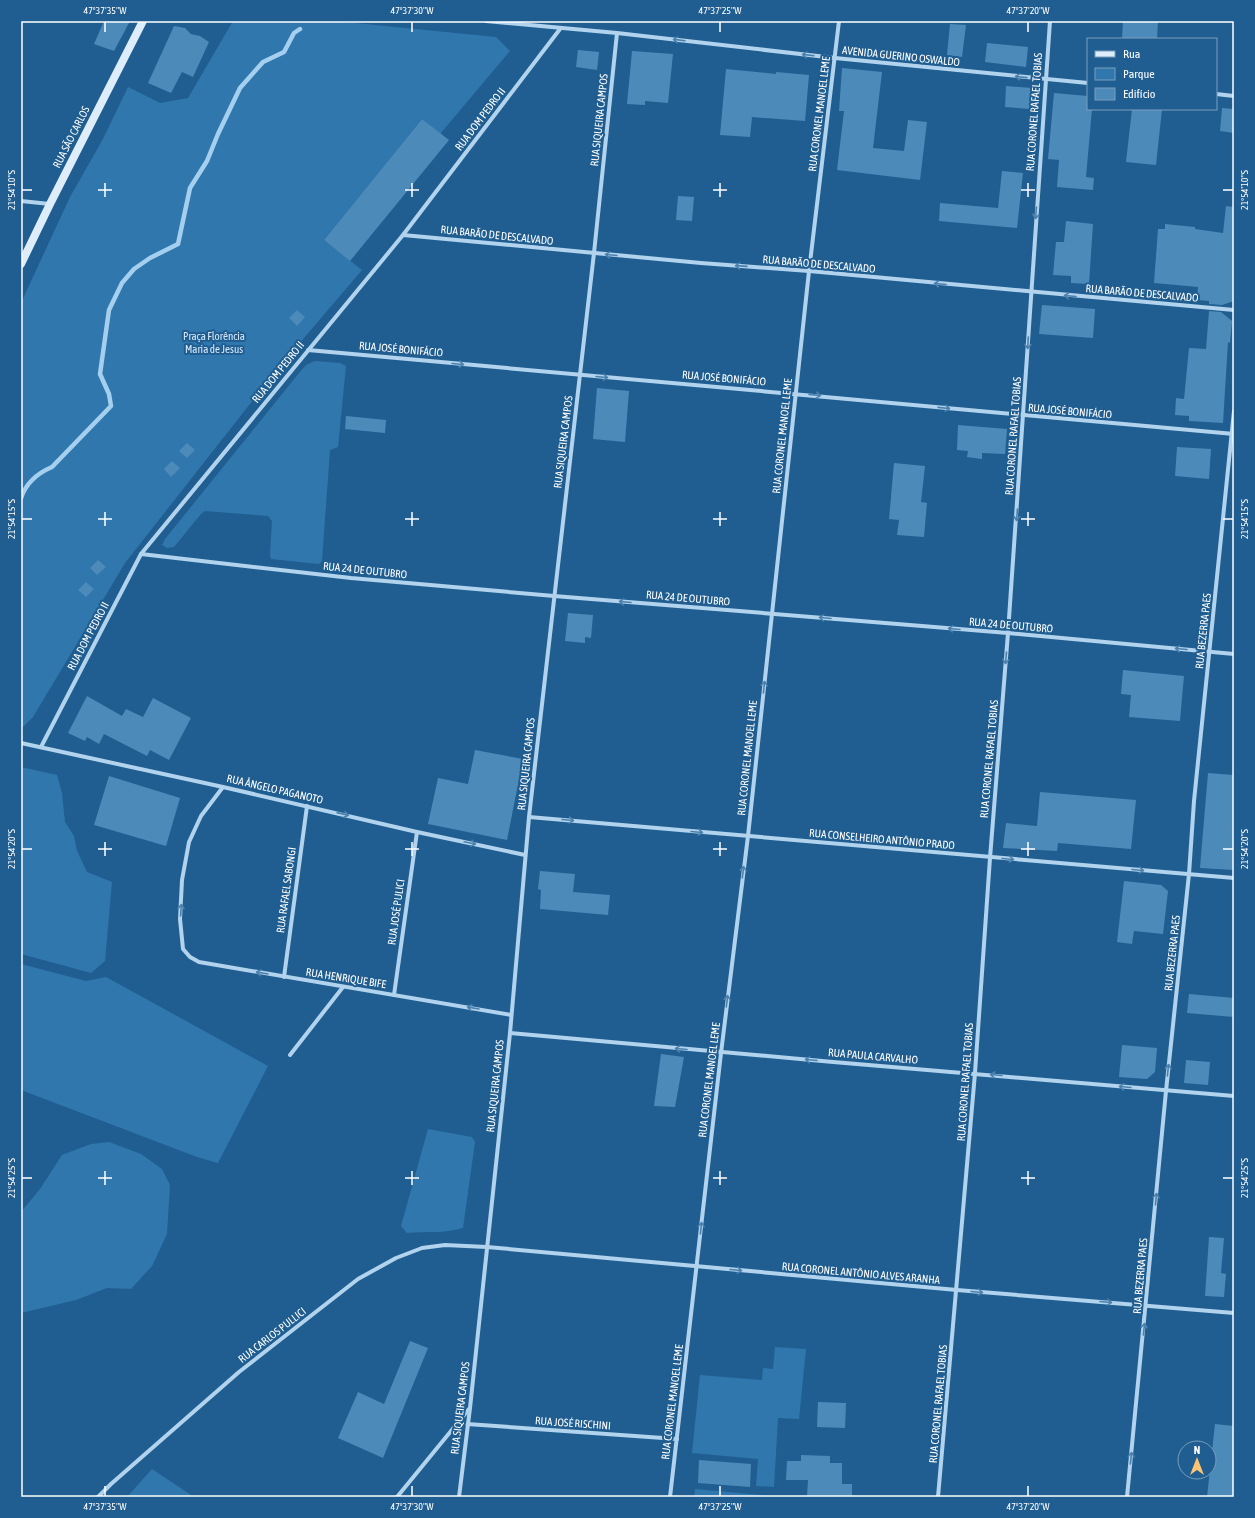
<svg xmlns="http://www.w3.org/2000/svg" width="1255" height="1518" font-family="'Asap Condensed',sans-serif">
	<style>
		.green { fill: #3077ad }
		.lines { fill: none; stroke-linecap: round; stroke-linejoin: round }
		.stream { stroke: #a5cfef; stroke-width: 4.5 }
		.building { fill: #4c8aba }
		.street { stroke: #b1d3ed; stroke-width: 4 }
		.secondary { stroke: #ddedfa; stroke-width: 8 }
		.oneway { stroke: #4c81ad }
		.ticks { fill: none; stroke: #fff; stroke-width: 1.5 }
		.labels { text-anchor: middle; stroke-width: 4; stroke-linejoin: round; paint-order: stroke }
		.street-label { font-size: 11px; fill: #fff; stroke: #205e91 }
		.park-label { font-size: 11px; fill: #d7eafa; stroke: #205e91 }
		.neatline { fill: none; stroke: #fff; stroke-width: 1.5 }
		.ticks-label { font-size: 10px; text-anchor: middle; fill: #fff }
	</style>
	<rect width="100%" height="100%" fill="#205e91"/>
	<!-- green -->
	<g class="green">
		<polygon points="233,21 335,21 496,37 510,51 440,134 422,119 324,240 362,270 275,372 125,563 33,717 24,726 21,727 21,303 70,197 103,139 128,87 160,103 188,98"/>
		<polygon points="315,361 340,363 346,366 338,447 330,450 322,561 319,564 271,559 270,555 272,521 268,516 205,511 201,514 174,547 167,548 162,545 165,539 299,373 306,365"/>
		<polygon points="21,767 57,775 62,793 65,822 74,836 77,851 87,872 112,882 105,961 91,973 21,954"/>
		<polygon points="21,964 86,981 106,977 268,1066 218,1163 197,1157 21,1090"/>
		<path d="M428 1129 472 1137 475 1142 463 1228C444 1234 426 1231 407 1233L401 1226Z"/>
		<polygon points="109,1142 141,1154 162,1169 170,1185 167,1234 152,1266 131,1289 107,1288 76,1300 21,1313 21,1212 40,1189 62,1155 91,1144"/>
		<polygon points="775,1347 806,1349 799,1419 778,1418 774,1487 756,1486 758,1459 692,1453 700,1375 762,1380 763,1368 773,1369"/>
		<polygon points="152,1469 194,1497 127,1497"/>
		<polygon points="695,1489 761,1495 761,1497 694,1497"/>
	</g>
	<g class="lines">
		<!-- stream -->
		<path class="stream" d="M21 498C26 483 38 473 52 467L111 406 109 394 100 374 109 310 122 283 134 269 150 258 178 244 190 188 207 161 218 134 240 88 263 62 284 52 294 33 300 29"/>
	</g>
	<!-- building -->
	<g class="building">
		<polygon points="104,21 130,21 114,51 94,44"/>
		<polygon points="1123,21 1158,21 1157,39 1122,39"/>
		<polygon points="950,24 966,25 962,57 947,55"/>
		<polygon points="174,26 185,28 191,34 200,36 209,42 193,77 182,72 171,93 148,83"/>
		<polygon points="987,43 1028,47 1026,67 985,62"/>
		<polygon points="578,50 599,52 597,70 576,67"/>
		<polygon points="632,51 673,54 668,103 645,101 645,105 627,104"/>
		<polygon points="842,68 882,72 873,148 904,151 908,120 927,122 920,180 837,170 844,111 839,111"/>
		<polygon points="726,69 776,74 776,72 809,75 805,121 752,117 750,137 720,135"/>
		<polygon points="1006,86 1032,88 1030,109 1005,107"/>
		<polygon points="1054,93 1088,96 1088,109 1092,109 1086,177 1094,178 1093,190 1057,187 1059,160 1048,159"/>
		<polygon points="1222,108 1234,109 1234,133 1220,131"/>
		<polygon points="1132,109 1162,109 1156,165 1126,162"/>
		<polygon points="422,119 449,140 350,261 324,240"/>
		<polygon points="1002,171 1023,173 1017,228 939,221 940,203 998,208"/>
		<polygon points="678,196 694,197 692,221 676,220"/>
		<polygon points="1226,206 1234,207 1234,301 1222,305 1209,304 1209,301 1197,300 1198,287 1154,283 1158,229 1165,229 1165,224 1195,227 1195,229 1223,233"/>
		<polygon points="1066,221 1093,224 1089,284 1071,283 1071,276 1053,275 1056,242 1064,242"/>
		<polygon points="1042,305 1095,309 1093,338 1039,334"/>
		<polygon points="297,310 305,317 297,326 289,318"/>
		<polygon points="1209,311 1221,312 1232,321 1230,343 1228,342 1227,358 1223,423 1189,421 1189,416 1175,415 1176,398 1184,399 1189,348 1206,349"/>
		<polygon points="597,388 629,391 625,442 593,439"/>
		<polygon points="346,416 386,420 385,433 345,429"/>
		<polygon points="958,425 1007,429 1005,454 982,453 982,459 967,457 968,451 957,450"/>
		<polygon points="187,443 195,450 187,458 179,451"/>
		<polygon points="1177,447 1211,449 1209,479 1175,476"/>
		<polygon points="172,461 180,468 171,477 164,469"/>
		<polygon points="894,463 925,466 921,502 927,503 924,537 897,535 899,520 889,519"/>
		<polygon points="98,560 106,567 97,575 90,568"/>
		<polygon points="86,582 94,589 86,597 78,590"/>
		<polygon points="568,613 593,615 591,638 585,637 585,643 565,641"/>
		<polygon points="1123,670 1184,676 1180,721 1129,717 1131,695 1121,694"/>
		<polygon points="87,696 122,716 126,709 143,717 153,698 191,718 169,760 150,750 147,756 104,734 99,744 87,737 85,741 68,733"/>
		<polygon points="475,750 523,759 507,840 428,824 438,778 468,784"/>
		<polygon points="1208,773 1234,775 1234,870 1200,868"/>
		<polygon points="109,776 180,798 166,846 94,825"/>
		<polygon points="1040,792 1136,800 1131,849 1058,843 1057,851 1003,848 1006,823 1037,826"/>
		<polygon points="540,871 575,874 573,892 610,895 608,915 540,909 541,890 538,889"/>
		<polygon points="1124,881 1161,885 1168,891 1163,934 1134,931 1132,944 1117,942"/>
		<polygon points="1189,994 1234,998 1234,1017 1187,1013"/>
		<polygon points="1122,1045 1157,1048 1155,1072 1147,1079 1119,1077"/>
		<polygon points="661,1054 684,1057 675,1107 654,1106"/>
		<polygon points="1186,1060 1210,1062 1208,1085 1184,1083"/>
		<polygon points="1209,1237 1224,1238 1221,1273 1226,1274 1224,1297 1205,1296"/>
		<polygon points="410,1341 428,1348 383,1458 338,1438 358,1392 384,1404"/>
		<polygon points="818,1402 846,1403 845,1428 817,1427"/>
		<polygon points="1215,1424 1234,1426 1234,1497 1207,1497"/>
		<polygon points="801,1455 830,1456 830,1463 842,1463 842,1484 852,1484 852,1497 807,1497 808,1480 786,1480 787,1461 801,1461"/>
		<polygon points="699,1460 751,1464 750,1487 698,1483"/>
	</g>
	<g class="lines">
		<!-- street -->
		<g class="street">
			<polyline points="486,21 617,33 835,58 1088,83"/>
			<polyline points="1216,94 1234,96"/>
			<polyline points="21,201 50,204"/>
			<polyline points="403,235 701,263 809,271 1234,310"/>
			<polyline points="308,350 1234,434"/>
			<polyline points="141,554 351,578 554,596 1008,633 1234,654"/>
			<polyline points="21,743 223,787 417,832 525,855"/>
			<polyline points="41,747 141,554 403,235 560,29"/>
			<polyline points="223,787 201,816 189,842 182,880 180,919 183,949 190,957 199,962 511,1015"/>
			<polyline points="529,817 1234,878"/>
			<polyline points="284,977 307,806"/>
			<polyline points="394,995 417,832"/>
			<path d="M510 1033C751 1056 993 1075 1234 1096"/>
			<polyline points="290,1055 343,987"/>
			<polyline points="467,1424 677,1439"/>
			<polyline points="98,1497 111,1484 239,1372 358,1279 396,1258 422,1248 445,1245 487,1247 957,1290 1234,1313"/>
			<polyline points="397,1497 469,1409"/>
			<polyline points="459,1497 470,1408 510,1033 529,817 594,253 617,33"/>
			<polyline points="670,1497 721,1053 748,836 809,271 839,21"/>
			<polyline points="938,1497 975,1073 990,858 1008,633 1050,21"/>
			<polyline points="1127,1497 1166,1091 1189,874 1194,801 1234,411"/>
		</g>
		<!-- secondary -->
		<polyline class="secondary" points="21,264 50,204 143,21"/>
	</g>
	<!-- one-way arrows -->
	<defs><path id="oneway-shaft" d="M-6 0H5M1.5-3L5.5 0L1.5 3" fill="none" stroke-width="1.6" stroke-linecap="round" stroke-linejoin="round"/></defs>
	<g class="oneway">
		<use href="#oneway-shaft" transform="translate(679 40) rotate(-173)"/>
		<use href="#oneway-shaft" transform="translate(808 55) rotate(-173)"/>
		<use href="#oneway-shaft" transform="translate(1021 77) rotate(-174)"/>
		<use href="#oneway-shaft" transform="translate(1036 213) rotate(94)"/>
		<use href="#oneway-shaft" transform="translate(611 255) rotate(-175)"/>
		<use href="#oneway-shaft" transform="translate(741 266) rotate(-176)"/>
		<use href="#oneway-shaft" transform="translate(940 284) rotate(-175)"/>
		<use href="#oneway-shaft" transform="translate(1070 296) rotate(-175)"/>
		<use href="#oneway-shaft" transform="translate(1028 343) rotate(93)"/>
		<use href="#oneway-shaft" transform="translate(458 364) rotate(5)"/>
		<use href="#oneway-shaft" transform="translate(602 377) rotate(5)"/>
		<use href="#oneway-shaft" transform="translate(815 395) rotate(6)"/>
		<use href="#oneway-shaft" transform="translate(944 408) rotate(6)"/>
		<use href="#oneway-shaft" transform="translate(1017 515) rotate(94)"/>
		<use href="#oneway-shaft" transform="translate(625 602) rotate(-175)"/>
		<use href="#oneway-shaft" transform="translate(825 618) rotate(-175)"/>
		<use href="#oneway-shaft" transform="translate(954 629) rotate(-175)"/>
		<use href="#oneway-shaft" transform="translate(1181 649) rotate(-175)"/>
		<use href="#oneway-shaft" transform="translate(1006 658) rotate(95)"/>
		<use href="#oneway-shaft" transform="translate(764 687) rotate(-84)"/>
		<use href="#oneway-shaft" transform="translate(343 814) rotate(13)"/>
		<use href="#oneway-shaft" transform="translate(568 820) rotate(5)"/>
		<use href="#oneway-shaft" transform="translate(697 832) rotate(5)"/>
		<use href="#oneway-shaft" transform="translate(470 843) rotate(12)"/>
		<use href="#oneway-shaft" transform="translate(1008 859) rotate(5)"/>
		<use href="#oneway-shaft" transform="translate(1138 870) rotate(5)"/>
		<use href="#oneway-shaft" transform="translate(743 872) rotate(-83)"/>
		<use href="#oneway-shaft" transform="translate(181 910) rotate(-86)"/>
		<use href="#oneway-shaft" transform="translate(262 973) rotate(-170)"/>
		<use href="#oneway-shaft" transform="translate(727 1001) rotate(-83)"/>
		<use href="#oneway-shaft" transform="translate(473 1008) rotate(-170)"/>
		<use href="#oneway-shaft" transform="translate(681 1049) rotate(-175)"/>
		<use href="#oneway-shaft" transform="translate(811 1060) rotate(-175)"/>
		<use href="#oneway-shaft" transform="translate(1168 1070) rotate(-84)"/>
		<use href="#oneway-shaft" transform="translate(996 1075) rotate(-175)"/>
		<use href="#oneway-shaft" transform="translate(1125 1087) rotate(-175)"/>
		<use href="#oneway-shaft" transform="translate(1156 1199) rotate(-85)"/>
		<use href="#oneway-shaft" transform="translate(701 1228) rotate(-84)"/>
		<use href="#oneway-shaft" transform="translate(736 1270) rotate(5)"/>
		<use href="#oneway-shaft" transform="translate(977 1292) rotate(5)"/>
		<use href="#oneway-shaft" transform="translate(1106 1302) rotate(5)"/>
		<use href="#oneway-shaft" transform="translate(1144 1329) rotate(-84)"/>
		<use href="#oneway-shaft" transform="translate(1131 1458) rotate(-84)"/>
	</g>
	<!-- ticks -->
	<path class="ticks" d="M105 22V32M412 22V32M720 22V32M1028 22V32M105 183V197M412 183V197M720 183V197M1028 183V197M22 190H32M98 190H112M405 190H419M713 190H727M1021 190H1035M1223 190H1233M105 512V526M412 512V526M720 512V526M1028 512V526M22 519H32M98 519H112M405 519H419M713 519H727M1021 519H1035M1223 519H1233M105 842V856M412 842V856M720 842V856M1028 842V856M22 849H32M98 849H112M405 849H419M713 849H727M1021 849H1035M1223 849H1233M105 1171V1185M412 1171V1185M720 1171V1185M1028 1171V1185M22 1178H32M98 1178H112M405 1178H419M713 1178H727M1021 1178H1035M1223 1178H1233M105 1486V1496M412 1486V1496M720 1486V1496M1028 1486V1496"/>
	<g class="labels">
		<!-- street labels -->
		<g class="street-label">
			<text transform="translate(901 56) rotate(6)" y="4">AVENIDA GUERINO OSWALDO</text>
			<text transform="translate(1034 112) rotate(-86)" y="4">RUA CORONEL RAFAEL TOBIAS</text>
			<text transform="translate(819 114) rotate(-83)" y="4">RUA CORONEL MANOEL LEME</text>
			<text transform="translate(480 119) rotate(-53)" y="4">RUA DOM PEDRO II</text>
			<text transform="translate(599 120) rotate(-84)" y="4">RUA SIQUEIRA CAMPOS</text>
			<text transform="translate(71 137) rotate(-63)" y="4">RUA SÃO CARLOS</text>
			<text transform="translate(497 235) rotate(6)" y="4">RUA BARÃO DE DESCALVADO</text>
			<text transform="translate(819 264) rotate(5)" y="4">RUA BARÃO DE DESCALVADO</text>
			<text transform="translate(1142 293) rotate(5)" y="4">RUA BARÃO DE DESCALVADO</text>
			<text transform="translate(401 349) rotate(5)" y="4">RUA JOSÉ BONIFÁCIO</text>
			<text transform="translate(278 372) rotate(-51)" y="4">RUA DOM PEDRO II</text>
			<text transform="translate(724 378) rotate(5)" y="4">RUA JOSÉ BONIFÁCIO</text>
			<text transform="translate(1070 411) rotate(5)" y="4">RUA JOSÉ BONIFÁCIO</text>
			<text transform="translate(782 436) rotate(-84)" y="4">RUA CORONEL MANOEL LEME</text>
			<text transform="translate(1013 436) rotate(-86)" y="4">RUA CORONEL RAFAEL TOBIAS</text>
			<text transform="translate(563 442) rotate(-83)" y="4">RUA SIQUEIRA CAMPOS</text>
			<text transform="translate(365 570) rotate(6)" y="4">RUA 24 DE OUTUBRO</text>
			<text transform="translate(688 598) rotate(5)" y="4">RUA 24 DE OUTUBRO</text>
			<text transform="translate(1011 625) rotate(5)" y="4">RUA 24 DE OUTUBRO</text>
			<text transform="translate(1203 631) rotate(-84)" y="4">RUA BEZERRA PAES</text>
			<text transform="translate(88 636) rotate(-62)" y="4">RUA DOM PEDRO II</text>
			<text transform="translate(747 758) rotate(-84)" y="4">RUA CORONEL MANOEL LEME</text>
			<text transform="translate(989 759) rotate(-85)" y="4">RUA CORONEL RAFAEL TOBIAS</text>
			<text transform="translate(526 764) rotate(-84)" y="4">RUA SIQUEIRA CAMPOS</text>
			<text transform="translate(275 789) rotate(13)" y="4">RUA ÂNGELO PAGANOTO</text>
			<text transform="translate(882 839) rotate(5)" y="4">RUA CONSELHEIRO ANTÔNIO PRADO</text>
			<text transform="translate(286 890) rotate(-82)" y="4">RUA RAFAEL SABONGI</text>
			<text transform="translate(396 912) rotate(-82)" y="4">RUA JOSÉ PULICI</text>
			<text transform="translate(1172 953) rotate(-84)" y="4">RUA BEZERRA PAES</text>
			<text transform="translate(346 978) rotate(9)" y="4">RUA HENRIQUE BIFE</text>
			<text transform="translate(873 1056) rotate(5)" y="4">RUA PAULA CARVALHO</text>
			<text transform="translate(709 1080) rotate(-83)" y="4">RUA CORONEL MANOEL LEME</text>
			<text transform="translate(965 1082) rotate(-86)" y="4">RUA CORONEL RAFAEL TOBIAS</text>
			<text transform="translate(495 1086) rotate(-84)" y="4">RUA SIQUEIRA CAMPOS</text>
			<text transform="translate(861 1273) rotate(5)" y="4">RUA CORONEL ANTÔNIO ALVES ARANHA</text>
			<text transform="translate(1140 1276) rotate(-85)" y="4">RUA BEZERRA PAES</text>
			<text transform="translate(272 1335) rotate(-38)" y="4">RUA CARLOS PULLICI</text>
			<text transform="translate(672 1402) rotate(-83)" y="4">RUA CORONEL MANOEL LEME</text>
			<text transform="translate(938 1404) rotate(-85)" y="4">RUA CORONEL RAFAEL TOBIAS</text>
			<text transform="translate(460 1408) rotate(-83)" y="4">RUA SIQUEIRA CAMPOS</text>
			<text transform="translate(573 1423) rotate(4)" y="4">RUA JOSÉ RISCHINI</text>
		</g>
		<!-- park labels -->
		<g class="park-label">
			<text x="214" y="340">Praça Florência<tspan x="214" dy="13">Maria de Jesus</tspan></text>
		</g>
	</g>
	<!-- border -->
	<rect width="1255" height="1518" fill="none" stroke="#205e91" stroke-width="44"/>
	<!-- legend -->
	<rect x="1087" y="38" width="130" height="72" fill="#205e91" stroke="#799ebd"/>
	<rect x="1095" y="51" width="20" height="6" fill="#ddedfa" stroke="#799ebd"/>
	<text x="1123" y="58" font-size="12" fill="#ffffff">Rua</text>
	<rect x="1095" y="68" width="20" height="12" fill="#3077ad" stroke="#799ebd"/>
	<text x="1123" y="78" font-size="12" fill="#ffffff">Parque</text>
	<rect x="1095" y="88" width="20" height="12" fill="#4c8aba" stroke="#799ebd"/>
	<text x="1123" y="98" font-size="12" fill="#ffffff">Edifício</text>
	<!-- north arrow -->
	<g transform="translate(1197 1460)"><circle r="19" fill="#205e91" stroke="#799ebd"/>
	<path d="M0-3L7 15L0 10L-7 15Z" fill="#fbc372"/>
	<text y="-6" font-size="11" font-weight="bold" text-anchor="middle" fill="#ffffff">N</text>
	</g>
	<rect x="22" y="22" width="1211" height="1474" class="neatline"/>
	<g class="ticks-label">
		<text x="105" y="14">47°37'35"W</text>
		<text x="412" y="14">47°37'30"W</text>
		<text x="720" y="14">47°37'25"W</text>
		<text x="1028" y="14">47°37'20"W</text>
		<text transform="translate(11 190) rotate(-90)" y="4">21°54'10"S</text>
		<text transform="translate(1244 190) rotate(-90)" y="4">21°54'10"S</text>
		<text transform="translate(11 519) rotate(-90)" y="4">21°54'15"S</text>
		<text transform="translate(1244 519) rotate(-90)" y="4">21°54'15"S</text>
		<text transform="translate(11 849) rotate(-90)" y="4">21°54'20"S</text>
		<text transform="translate(1244 849) rotate(-90)" y="4">21°54'20"S</text>
		<text transform="translate(11 1178) rotate(-90)" y="4">21°54'25"S</text>
		<text transform="translate(1244 1178) rotate(-90)" y="4">21°54'25"S</text>
		<text x="105" y="1510">47°37'35"W</text>
		<text x="412" y="1510">47°37'30"W</text>
		<text x="720" y="1510">47°37'25"W</text>
		<text x="1028" y="1510">47°37'20"W</text>
	</g>
</svg>
